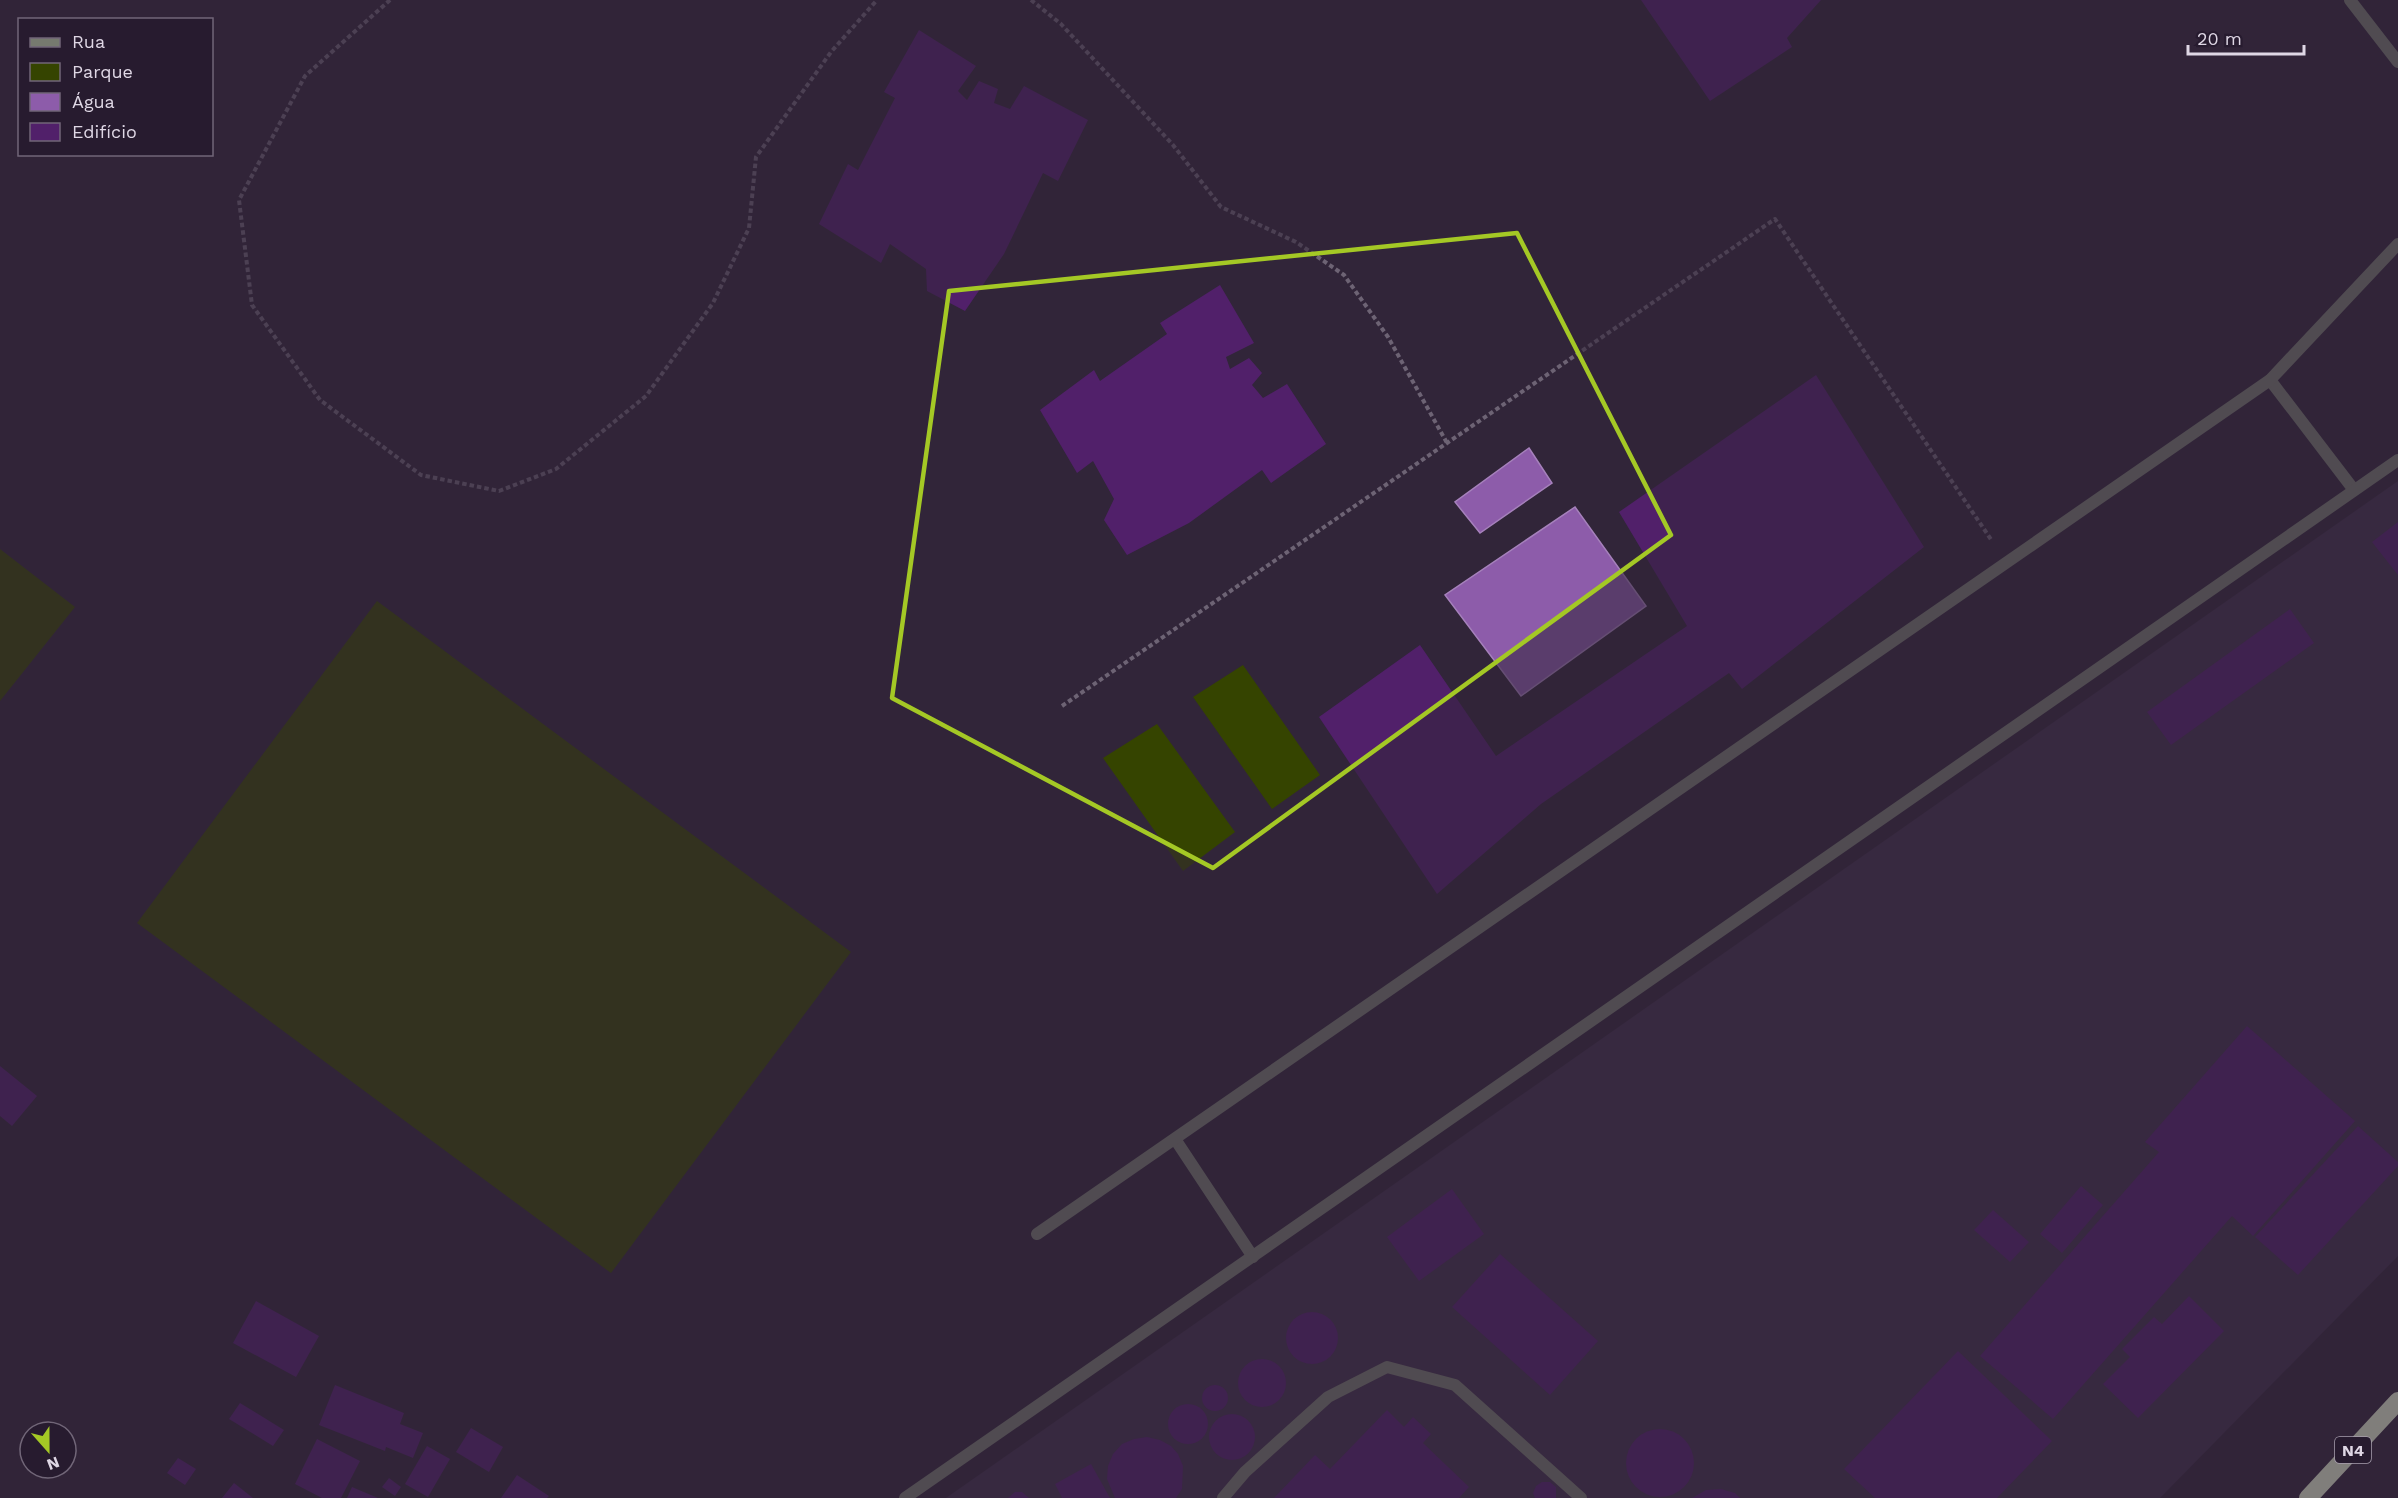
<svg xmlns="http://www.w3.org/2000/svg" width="2398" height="1498" font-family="'Work Sans',sans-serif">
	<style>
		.built { fill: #3f2f49 }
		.green { fill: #354400 }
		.water { fill: #8d5caa; stroke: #a681bc; stroke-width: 1.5 }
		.building { fill: #51206a }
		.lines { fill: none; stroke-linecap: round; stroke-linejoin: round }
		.path { stroke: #6d6374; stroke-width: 4; stroke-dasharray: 4.5 3; stroke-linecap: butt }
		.lane { stroke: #767a6f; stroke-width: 12 }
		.street { stroke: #767a6f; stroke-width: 12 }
		.highway { stroke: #e1ebcd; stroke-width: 18 }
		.marked { fill: none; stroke: #a4c825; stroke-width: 4.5; stroke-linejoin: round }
		.labels { text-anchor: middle; stroke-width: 6; stroke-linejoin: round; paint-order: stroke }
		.shield { fill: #271b2f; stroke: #a89fae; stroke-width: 1.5 }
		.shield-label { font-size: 16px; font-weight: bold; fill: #dfd7e5 }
	</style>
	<rect width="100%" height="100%" fill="#312539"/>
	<!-- built -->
	<polygon class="built" points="2398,481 2398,1256 2160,1498 946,1498"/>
	<!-- green -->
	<g class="green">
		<polygon points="0,549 75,607 0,701"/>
		<polygon points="377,601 851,952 611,1273 137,923"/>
		<polygon points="1243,665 1320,775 1272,809 1193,697"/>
		<polygon points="1157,724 1235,832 1183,871 1103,758"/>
	</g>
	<!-- water -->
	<g class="water">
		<polygon points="1529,448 1552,483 1480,533 1455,502"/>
		<polygon points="1575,507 1646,606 1521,696 1445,595"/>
	</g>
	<!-- building -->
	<g class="building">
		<polygon points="1641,0 1821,0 1787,38 1792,47 1710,101"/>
		<polygon points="919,30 976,66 958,91 967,100 979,81 998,89 994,103 1010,109 1024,86 1088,120 1058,181 1043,173 1004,254 965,311 927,291 926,269 890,244 881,263 819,224 848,164 858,170 895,98 884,92"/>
		<polygon points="1220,285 1254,343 1226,357 1230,369 1249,358 1262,373 1252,385 1263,398 1287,384 1326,444 1271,483 1262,470 1189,523 1127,555 1104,520 1114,499 1093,461 1077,473 1040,410 1094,370 1100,381 1167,334 1160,323"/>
		<polygon points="1816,375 1924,547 1742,689 1729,673 1541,804 1437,894 1319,717 1420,645 1496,756 1687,626 1619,512"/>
		<polygon points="2398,522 2398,575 2372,542"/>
		<polygon points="2290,609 2314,643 2171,745 2147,712"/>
		<polygon points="2247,1026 2355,1121 2253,1236 2232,1216 2053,1419 1980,1356 2159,1152 2145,1142"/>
		<polygon points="0,1066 37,1096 12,1126 0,1116"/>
		<polygon points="2358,1126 2398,1162 2398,1166 2298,1275 2255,1237"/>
		<polygon points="2081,1186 2103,1205 2062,1253 2040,1234"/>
		<polygon points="1452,1189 1484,1234 1419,1281 1387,1237"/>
		<polygon points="1993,1210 2029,1242 2010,1262 1974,1230"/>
		<polygon points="1500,1254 1598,1341 1550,1395 1452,1307"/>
		<polygon points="2189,1296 2224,1331 2138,1418 2103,1384 2130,1357 2122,1349 2154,1317 2162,1324"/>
		<polygon points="256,1301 319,1336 296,1377 233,1343"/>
		<circle cx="1312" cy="1338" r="26"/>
		<polygon points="1958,1351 2052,1441 1997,1498 1875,1498 1844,1469"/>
		<circle cx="1262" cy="1383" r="24"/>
		<circle cx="1215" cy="1398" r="13"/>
		<polygon points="335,1385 404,1413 400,1424 423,1433 413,1458 386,1447 385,1451 319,1425"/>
		<polygon points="240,1403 284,1430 273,1446 229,1419"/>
		<circle cx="1188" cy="1424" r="20"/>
		<polygon points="1387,1410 1404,1427 1413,1417 1431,1434 1423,1443 1469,1487 1459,1498 1274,1498 1315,1455 1330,1469"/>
		<circle cx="1232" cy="1437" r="23"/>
		<polygon points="471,1428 503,1447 489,1472 456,1452"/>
		<circle cx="1660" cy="1463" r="34"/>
		<polygon points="1147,1437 1160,1440 1171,1446 1178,1454 1183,1466 1182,1489 1176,1498 1115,1498 1107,1479 1108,1466 1113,1454 1122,1444 1134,1439"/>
		<polygon points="317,1439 360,1461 341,1498 322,1498 295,1484"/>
		<polygon points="427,1446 450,1459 428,1497 405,1484"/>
		<polygon points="178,1458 196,1469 185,1485 167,1473"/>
		<polygon points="1091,1464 1110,1498 1062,1498 1055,1484"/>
		<polygon points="517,1475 549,1496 547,1498 501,1498"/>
		<polygon points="389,1478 401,1487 395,1496 382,1487"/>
		<polygon points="1542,1482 1550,1482 1556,1487 1556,1498 1535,1498 1533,1493 1536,1486"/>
		<polygon points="234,1483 253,1498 222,1498"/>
		<polygon points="352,1487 378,1498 347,1498"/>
		<polygon points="1721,1489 1735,1493 1740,1498 1692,1498 1706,1490"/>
		<polygon points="1015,1492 1022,1492 1029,1498 1008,1498"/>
	</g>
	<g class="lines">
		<!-- path -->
		<g class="path">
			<polyline points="390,0 305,76 239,200 252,305 320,400 421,475 499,491 556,469 646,396 713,303 749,228 756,157 831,52 877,0"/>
			<polyline points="1031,0 1061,24 1173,145 1221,207 1296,242 1344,275 1388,337 1447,443"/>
			<polyline points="1062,706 1775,219 1992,541"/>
		</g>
		<!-- lane -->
		<g class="lane">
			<polyline points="2350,0 2398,62"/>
			<polyline points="2270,380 2354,490"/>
			<polyline points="1175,1139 1253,1257"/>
			<polyline points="1037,1234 2270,380 2398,244"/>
			<polyline points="1223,1498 1245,1472 1328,1397 1387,1367 1455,1385 1581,1498"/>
		</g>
		<!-- street -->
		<polyline class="street" points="905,1498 2398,460"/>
		<!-- highway -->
		<polyline class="highway" points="2308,1498 2398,1401"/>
	</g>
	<!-- marked area -->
	<path d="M0 0H2398V1498H0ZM1517 233 1671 535 1213 868 892 698 949 291Z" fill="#312539" fill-opacity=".55" fill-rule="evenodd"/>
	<path class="marked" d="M1517 233 1671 535 1213 868 892 698 949 291Z"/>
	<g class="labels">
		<!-- shield labels -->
		<rect class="shield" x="2335" y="1437" width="36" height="26" rx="4.5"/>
		<g class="shield-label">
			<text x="2353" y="1456">N4</text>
		</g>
	</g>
	<!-- legend -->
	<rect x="18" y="18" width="195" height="138" fill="#271b2f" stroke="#716678" stroke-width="1.5"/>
	<rect x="30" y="38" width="30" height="9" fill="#767a6f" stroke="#716678" stroke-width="1.5"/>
	<text x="72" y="48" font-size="18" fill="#dfd7e5">Rua</text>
	<rect x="30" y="63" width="30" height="18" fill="#354400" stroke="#716678" stroke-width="1.5"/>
	<text x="72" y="78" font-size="18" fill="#dfd7e5">Parque</text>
	<rect x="30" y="93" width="30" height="18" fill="#8d5caa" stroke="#716678" stroke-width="1.5"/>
	<text x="72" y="108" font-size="18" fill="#dfd7e5">Água</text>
	<rect x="30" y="123" width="30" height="18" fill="#51206a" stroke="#716678" stroke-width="1.5"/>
	<text x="72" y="138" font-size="18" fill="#dfd7e5">Edifício</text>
	<!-- north arrow -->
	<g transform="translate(48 1450) rotate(159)"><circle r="28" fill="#271b2f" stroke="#716678" stroke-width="1.5"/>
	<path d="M0-4.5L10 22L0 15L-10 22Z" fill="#a4c825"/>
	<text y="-9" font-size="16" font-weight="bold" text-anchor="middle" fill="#dfd7e5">N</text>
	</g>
	<!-- scale -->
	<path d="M2188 45v9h116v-9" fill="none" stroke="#dfd7e5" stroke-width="3"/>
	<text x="2197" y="45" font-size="18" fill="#dfd7e5" stroke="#271b2f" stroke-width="4.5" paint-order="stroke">20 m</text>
</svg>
